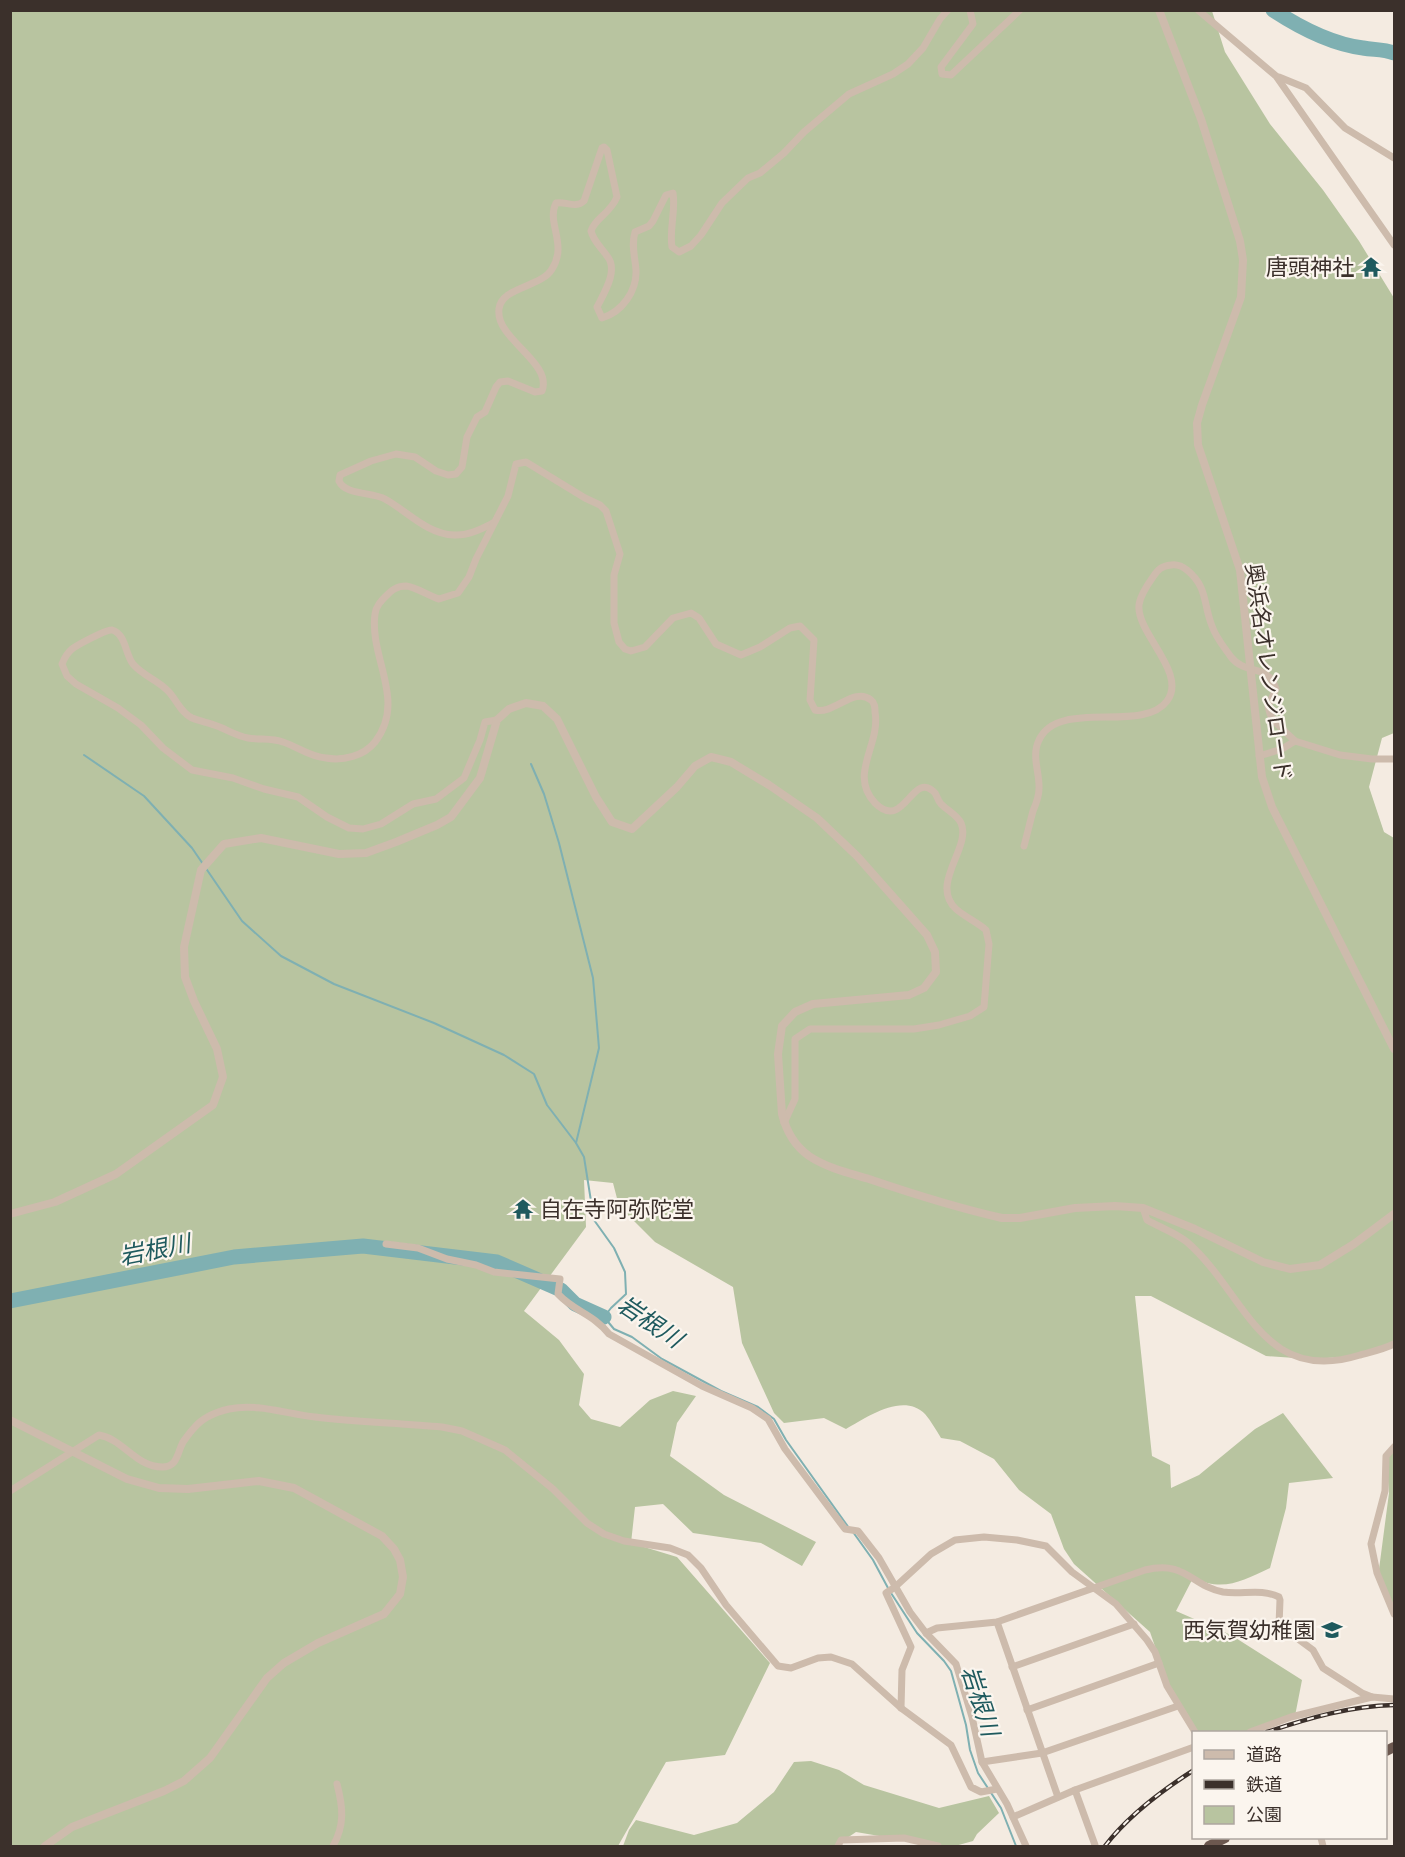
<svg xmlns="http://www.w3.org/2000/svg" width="1405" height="1857" font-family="'Exo 2','Noto Sans JP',sans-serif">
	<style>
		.green { fill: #b8c4a0 }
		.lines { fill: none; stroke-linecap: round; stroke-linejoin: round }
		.stream { stroke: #7fb0b2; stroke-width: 2 }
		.river { stroke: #7fb0b2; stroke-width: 15 }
		.minor { stroke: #cdbbac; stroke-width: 7 }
		.tertiary { stroke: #cdbbac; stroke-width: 8 }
		.trunk { stroke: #6c584f; stroke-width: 10 }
		.rail-casing { stroke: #3b302b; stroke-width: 4.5 }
		.rail { stroke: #fbf5ee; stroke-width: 2; stroke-dasharray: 7; stroke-linecap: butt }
		.labels { text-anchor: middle; stroke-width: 4.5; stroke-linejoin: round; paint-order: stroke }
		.poi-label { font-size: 22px; fill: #3b302b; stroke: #fbf5ee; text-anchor: end }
		.street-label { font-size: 22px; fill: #3b302b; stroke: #fbf5ee }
		.water-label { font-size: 24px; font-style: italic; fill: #1f5a5e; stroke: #fbf5ee }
	</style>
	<rect width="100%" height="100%" fill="#f4ebe1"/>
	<!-- green -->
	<g class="green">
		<path d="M11 11H1212L1225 52 1270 124 1323 190 1359 241 1394 298V733L1382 738 1369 787 1384 832 1394 838V1343L1345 1357 1309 1359 1266 1356 1151 1296H1135L1152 1456 1170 1465 1171 1488 1199 1475 1255 1429 1283 1413 1333 1478 1289 1483 1286 1508 1270 1568C1242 1581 1224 1592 1193 1578L1176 1611 1231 1635 1302 1680 1295 1716 1247 1732H1198L1172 1696 1150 1632 1074 1564 1064 1549 1051 1514 1019 1490 994 1459 960 1441 941 1438C936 1430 931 1421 925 1414 903 1392 867 1417 846 1429L824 1418 784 1423 774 1413 742 1343 733 1287 655 1242 619 1206 613 1183 584 1180 586 1227 524 1311 559 1340 584 1374 579 1405 591 1419 620 1427 650 1400 673 1391 696 1396 677 1423 670 1456 724 1495 816 1542 802 1566 761 1543 693 1533 663 1504 635 1507 631 1543 677 1557 770 1663 725 1755 666 1762 618 1846H11Z"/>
		<polygon points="1394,1449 1394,1614 1378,1577 1389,1493 1386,1456"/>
		<polygon points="811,1761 839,1770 864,1785 939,1808 989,1796 999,1813 977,1834 973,1841 955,1846 938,1846 856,1832 835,1846 623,1846 629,1830 636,1820 694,1835 737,1823 774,1792 794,1762"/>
	</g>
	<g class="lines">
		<!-- stream -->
		<g class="stream">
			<polyline points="84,755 144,796 192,848 242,921 281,956 334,984 434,1023 504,1055 534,1074 547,1105 576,1143 584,1157 594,1220 614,1248 625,1272 626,1294 611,1308 604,1317 614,1329 632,1337 662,1359 721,1391 758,1407 774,1419 786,1440 849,1528"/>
			<polyline points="531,764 544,794 559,843 593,978 599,1048 576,1143"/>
			<polyline points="853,1532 873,1560 888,1588"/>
			<polyline points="891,1593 917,1633 944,1661 951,1671 966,1725 970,1750 978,1773 1001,1808 1016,1846"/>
		</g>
		<!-- river -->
		<g class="river">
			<path d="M1273 10C1299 27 1331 44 1363 48 1374 50 1383 49 1394 53"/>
			<polyline points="10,1301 234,1257 363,1246 497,1262 561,1290 575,1304 604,1317"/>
		</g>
		<!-- minor -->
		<g class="minor">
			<polyline points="970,10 973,24 941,67 942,74 951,75 1020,10"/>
			<polyline points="1198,10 1276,76 1394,245"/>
			<polyline points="1279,77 1306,88 1345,128 1394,158"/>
			<path d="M493 523C481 529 468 536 454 535 427 534 407 511 385 499 372 492 345 495 339 481L340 475 371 461 396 454 415 457 436 471 448 475 456 474 462 467 467 437 477 417 485 412 496 387 500 382 508 381 535 392 542 391C553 362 495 339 499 309 501 287 542 287 552 269 568 244 546 223 556 203 566 201 575 209 584 201L602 148 604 147 607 150 617 197C610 214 595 218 591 231 594 242 601 247 607 256 619 270 604 293 597 307L602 318C622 312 637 291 636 270 635 257 631 245 635 232L649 226 653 221 666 195 673 193C676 211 669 229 672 247L679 252 691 246 701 235 722 203 748 178 760 173 784 153 804 132 849 94 893 74 908 64 923 48 940 19 948 10"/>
			<path d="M497 720 485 722 480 740 464 778 436 799 413 804 381 824 363 829 349 828 327 817 298 797 264 789 233 778 192 770 163 748 141 725 118 708 76 684 67 676 62 664C64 659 67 653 72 649 77 645 107 629 112 630 126 634 125 654 133 664 143 676 158 680 168 691 177 700 180 712 192 718 202 722 212 723 222 728 231 732 238 736 248 738 260 740 272 738 283 742 298 747 310 757 326 758 343 761 364 756 375 742 407 700 369 658 375 614 376 606 381 601 386 596 392 590 397 586 406 586 417 587 428 596 439 599L458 593 469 577 476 559 508 496 516 464 526 462 585 498 600 505 606 511 620 554 614 575V623L619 642 625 649 631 651 645 647 673 618 691 613 699 618 716 644 741 655 760 647 790 628 800 626 814 640 810 700 815 710C834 715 854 686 871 700 875 703 875 707 875 712 881 745 848 774 875 803 905 833 912 768 935 793 937 796 938 801 941 804 947 810 958 816 961 823 972 847 929 884 956 909 965 917 977 922 986 930L989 944 984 1007 970 1016 939 1025 914 1029H810L795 1039V1099L784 1123"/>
			<polyline points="1259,756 1282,749 1295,741"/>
			<path d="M1024 846C1027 835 1030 822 1033 811 1036 804 1039 797 1039 789 1040 773 1031 756 1039 740 1058 698 1143 734 1167 701 1188 673 1136 633 1139 605 1140 596 1148 584 1153 577 1158 569 1162 566 1171 565 1177 564 1182 566 1187 570 1208 587 1203 604 1212 626 1216 638 1224 647 1231 657 1246 676 1268 663 1276 689L1268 706 1270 714 1274 721 1295 741 1340 755 1372 759H1394"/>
			<path d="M1143 1208 1147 1220C1159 1227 1176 1233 1187 1242 1246 1293 1261 1386 1360 1355 1371 1352 1384 1349 1394 1344"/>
			<path d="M386 1244 418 1248 447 1259 476 1265 494 1272 560 1279 558 1294C575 1312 593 1314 609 1334L702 1386 752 1408 768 1419 785 1449 845 1529 858 1531 879 1558 910 1612 926 1633 956 1664 972 1717 982 1762 1007 1804 1026 1846"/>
			<polyline points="1394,1447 1386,1456 1385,1491 1371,1544 1377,1573 1394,1614"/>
			<path d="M10 1491 99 1435C123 1439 136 1467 162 1467 178 1467 177 1453 183 1442 186 1438 190 1432 194 1428 203 1417 216 1412 229 1409 258 1403 286 1414 315 1417 357 1422 400 1423 442 1427L462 1431 505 1450 553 1489 587 1523 604 1534 624 1541 670 1548 688 1555 701 1568 726 1605 778 1666 791 1668 818 1658 831 1657 852 1664 901 1708 951 1745 971 1787 981 1792 997 1789"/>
			<polyline points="997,1622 1058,1797"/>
			<path d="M926 1633 937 1628 997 1622 1145 1570C1186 1560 1191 1586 1223 1592 1242 1595 1261 1588 1279 1597L1280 1600 1279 1625 1313 1650 1323 1668 1362 1693 1372 1697"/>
			<polyline points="1012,1667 1134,1624"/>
			<polyline points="901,1708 902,1670 911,1647 886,1593 895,1587 931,1554 955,1540 984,1537 1017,1540 1046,1546 1072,1572 1116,1604 1147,1640 1155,1652 1167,1686 1195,1732"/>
			<polyline points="1027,1710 1159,1663"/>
			<polyline points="1250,1732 1291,1717 1372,1697 1394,1699"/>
			<polyline points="982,1762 1042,1753 1178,1706"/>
			<polyline points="1075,1790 1095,1845"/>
			<polyline points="1013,1817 1075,1790 1194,1747"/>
			<polyline points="1321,1838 1323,1846"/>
			<path d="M333 1846C345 1825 343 1807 337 1784"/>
			<polyline points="838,1846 841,1840 904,1838 938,1846"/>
		</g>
		<!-- tertiary -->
		<g class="tertiary">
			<polyline points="1159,10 1201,119 1240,241 1243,260 1241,297 1202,405 1197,423 1198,445 1240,570 1262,777 1272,807 1394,1049"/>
			<path d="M10 1214 55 1202 116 1174 213 1105 223 1077 217 1049 194 1001 185 977 184 947 201 870 224 844 261 838 339 854 366 853 396 842 437 825 451 817 480 778 497 720 509 709 526 703 543 706 557 719 596 797 612 822 632 829 677 787 695 766 711 757 731 762 769 785 817 818 857 856 927 935 935 952 936 972 924 988 909 995 813 1004 795 1012 782 1026 778 1054 782 1114C786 1130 795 1146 809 1156 827 1168 849 1173 869 1179 913 1194 958 1208 1002 1218H1020L1075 1208 1115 1206 1143 1208 1195 1229 1263 1262 1290 1269 1320 1265 1354 1244 1394 1214"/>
			<polyline points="10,1420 127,1479 159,1488 188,1489 259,1481 294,1488 382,1536 394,1549 400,1560 403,1577 400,1594 384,1614 318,1643 284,1663 267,1678 210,1758 184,1781 164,1791 72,1827 45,1846"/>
		</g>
		<!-- trunk -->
		<g class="trunk">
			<polyline points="1386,1751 1394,1747"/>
			<polyline points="1209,1846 1225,1838"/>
		</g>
		<!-- rail casing -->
		<g class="rail-casing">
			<g id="rail">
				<path d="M1267 1732C1309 1718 1350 1706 1394 1705"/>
				<path d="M1105 1846C1128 1816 1161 1791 1194 1770"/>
			</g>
		</g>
		<!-- rail -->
		<use href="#rail" class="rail"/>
	</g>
	<!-- icons -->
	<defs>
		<g id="temple-bare" transform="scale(1.62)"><path d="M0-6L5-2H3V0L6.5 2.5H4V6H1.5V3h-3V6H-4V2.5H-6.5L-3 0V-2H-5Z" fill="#1f5a5e" stroke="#fbf5ee" stroke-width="2.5" paint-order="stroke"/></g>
		<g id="school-bare" transform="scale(1.62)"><path d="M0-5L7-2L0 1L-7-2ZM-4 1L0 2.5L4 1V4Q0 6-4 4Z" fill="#1f5a5e" stroke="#fbf5ee" stroke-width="2.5" paint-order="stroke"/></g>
	</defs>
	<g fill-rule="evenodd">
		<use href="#temple-bare" x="1371" y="267"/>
		<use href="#temple-bare" x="523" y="1209"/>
		<use href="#school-bare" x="1332" y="1630"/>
	</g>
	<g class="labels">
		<!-- poi labels -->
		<g class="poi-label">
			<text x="1354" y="275">唐頭神社</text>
			<text x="540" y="1217" text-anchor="start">自在寺阿弥陀堂</text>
			<text x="1315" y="1638">西気賀幼稚園</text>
		</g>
		<!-- street labels -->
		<g class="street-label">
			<text transform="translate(1269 672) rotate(82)" y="8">奥浜名オレンジロード</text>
		</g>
		<!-- water labels -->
		<g class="water-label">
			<text transform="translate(155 1250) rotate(-11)" y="8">岩根川</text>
			<text transform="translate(650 1322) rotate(34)" y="8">岩根川</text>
			<text transform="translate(980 1701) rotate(72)" y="8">岩根川</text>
		</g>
	</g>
	<!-- border -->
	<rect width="1405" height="1857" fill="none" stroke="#3b302b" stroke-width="24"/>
	<!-- legend -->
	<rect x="1192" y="1731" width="195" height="108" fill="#fbf5ee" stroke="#aea6a0" stroke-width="1.5"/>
	<rect x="1204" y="1750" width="30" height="9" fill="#cdbbac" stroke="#aea6a0" stroke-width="1.5"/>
	<text x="1246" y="1761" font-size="18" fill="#3b302b">道路</text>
	<rect x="1204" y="1780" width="30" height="9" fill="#3b302b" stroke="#aea6a0" stroke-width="1.5"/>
	<text x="1246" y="1791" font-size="18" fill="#3b302b">鉄道</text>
	<rect x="1204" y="1806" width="30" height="18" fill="#b8c4a0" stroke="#aea6a0" stroke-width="1.5"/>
	<text x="1246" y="1821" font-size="18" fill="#3b302b">公園</text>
</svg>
